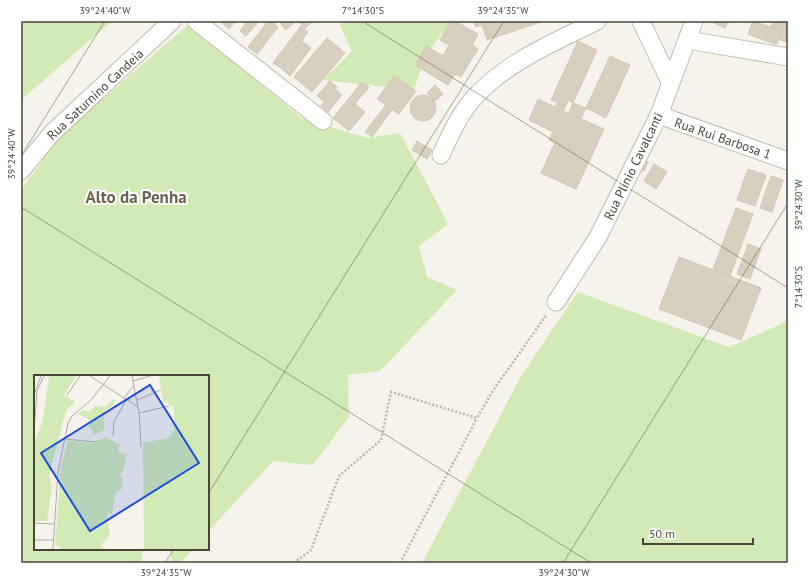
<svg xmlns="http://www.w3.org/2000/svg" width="809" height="584" font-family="'PT Sans',sans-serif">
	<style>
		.green { fill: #d2eab5 }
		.building { fill: #d8cfc1; stroke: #d3c7b4 }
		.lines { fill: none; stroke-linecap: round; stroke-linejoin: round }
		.minor-casing { stroke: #c2bbae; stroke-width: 19 }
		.path { stroke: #c4b79f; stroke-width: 2.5; stroke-dasharray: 2 2; stroke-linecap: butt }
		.minor { stroke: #fff; stroke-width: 17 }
		.ticks { fill: none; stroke: #4b4439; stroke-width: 1; stroke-opacity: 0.45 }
		.labels { text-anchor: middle; stroke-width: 4; stroke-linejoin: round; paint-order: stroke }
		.street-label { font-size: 13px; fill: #4b4439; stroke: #fff }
		.district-label { font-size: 17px; font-weight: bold; fill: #6e6250; stroke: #fff }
		.inset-road { fill: none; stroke: #b2ada4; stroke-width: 1 }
		.view { fill: #1d4ed8; fill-opacity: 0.15; stroke: #1d4ed8; stroke-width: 2 }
		.inset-edge { fill: none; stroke: #4b4439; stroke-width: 2 }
		.neatline { fill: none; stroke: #4b4439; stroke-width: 1.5 }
		.ticks-label { font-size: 10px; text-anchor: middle; fill: #4b4439 }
	</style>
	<rect width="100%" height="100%" fill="#f6f3ec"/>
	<!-- green -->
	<g class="green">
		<polygon points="21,21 112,21 21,100"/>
		<polygon points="345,21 452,21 425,56 414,90 323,80 352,51 339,24"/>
		<polygon points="189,24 301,118 367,138 400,133 448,224 419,246 427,277 457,290 380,371 348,375 349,417 313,465 273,461 208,532 208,376 35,376 35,549 149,549 143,551 141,563 21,563 21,190 62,134"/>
		<polygon points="578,292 729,347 784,323 788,316 788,563 422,563 523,373"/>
		<polygon points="169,549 193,549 180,563 173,563"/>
	</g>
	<!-- building -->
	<g class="building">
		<polygon points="220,21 236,21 229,29"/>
		<polygon points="248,21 259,21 246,36 240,31"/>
		<polygon points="268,21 271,21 278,27 257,54 248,47"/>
		<polygon points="284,21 296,21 286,30 281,24"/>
		<polygon points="298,21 313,21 305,28"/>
		<polygon points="451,21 455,21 478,34 472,45 478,49 461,77 455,74 448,85 415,65 426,46 443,56 449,45 440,40"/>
		<polygon points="473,21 544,21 487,40 482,25 476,27"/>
		<polygon points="710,21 723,21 727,23 725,28"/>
		<polygon points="753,21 771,27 766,41 748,34"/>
		<polygon points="773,21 785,21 781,31 771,27"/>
		<polygon points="785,21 788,21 788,43 778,39"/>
		<polygon points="301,26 308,32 281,68 273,63"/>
		<polygon points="771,27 781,31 777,44 766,41"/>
		<polygon points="327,38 345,53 312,92 294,77"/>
		<polygon points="302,41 311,48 290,76 281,68"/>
		<polygon points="578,41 597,50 573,103 568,100 563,111 604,129 576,189 541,173 555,143 549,140 553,132 529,120 538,99 555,107 557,102 551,100"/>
		<polygon points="610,56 630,65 606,118 586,108"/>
		<polygon points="394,76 416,91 399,114 377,99"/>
		<polygon points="330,81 337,87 325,102 317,96"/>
		<polygon points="362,82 369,87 339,123 333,118"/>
		<polygon points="435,85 443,94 435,101 427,93"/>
		<polygon points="335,89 342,95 328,112 321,106"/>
		<circle cx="423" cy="108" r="13"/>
		<polygon points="573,103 586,108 581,119 569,113"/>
		<polygon points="355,104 365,112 349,131 339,123"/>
		<polygon points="386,105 392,110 372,137 365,132"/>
		<polygon points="417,141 432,150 427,159 412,150"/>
		<polygon points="641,159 648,162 644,171 637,168"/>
		<polygon points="654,164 667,172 656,189 644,181"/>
		<polygon points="748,169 766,175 755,206 737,200"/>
		<polygon points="771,176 783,180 772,212 760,208"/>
		<polygon points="736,208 753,214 730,276 713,269"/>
		<polygon points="748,244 761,249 750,279 737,274"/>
		<polygon points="679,257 761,288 741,340 659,309"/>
	</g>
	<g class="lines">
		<!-- minor casing -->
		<g class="minor-casing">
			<g id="minor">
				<polyline points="196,21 323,121"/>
				<polyline points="641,21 670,82"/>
				<polyline points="687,40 788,57"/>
				<polyline points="659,115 788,161"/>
				<path d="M441 155C450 135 459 115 473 99 506 62 553 43 597 21"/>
				<polyline points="21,171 51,134 172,21"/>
				<polyline points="556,302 598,237 659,115 694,21"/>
			</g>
		</g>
		<!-- path -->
		<g class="path">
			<polyline points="294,563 311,550 339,476 381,440 391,392 477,418 492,392 547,314"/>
			<polyline points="400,563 477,418"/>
		</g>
		<!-- minor -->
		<use href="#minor" class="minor"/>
	</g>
	<!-- ticks -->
	<path class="ticks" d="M362 21 788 288M21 156 105 21M21 207 591 563M208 494 504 21M165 563 174 549M563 563 788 203"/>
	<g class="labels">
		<!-- street labels -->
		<g class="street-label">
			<text transform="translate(95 94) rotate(-43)" y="5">Rua Saturnino Candeia</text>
			<text transform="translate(723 138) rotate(19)" y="5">Rua Rui Barbosa 1</text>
			<text transform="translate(633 166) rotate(-64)" y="5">Rua Plinio Cavalcanti</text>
		</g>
		<!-- district labels -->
		<g class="district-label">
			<text x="136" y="203">Alto da Penha</text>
		</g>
	</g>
	<!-- overview -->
	<g transform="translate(34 375)">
		<rect width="175" height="175" fill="#f6f3ec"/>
		<path d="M15 1H42L30 20 41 27 32 35 15 101 18 112 13 146H0V69L9 45ZM125 1H175V174H110L109 68 134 63 140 55V32L129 26ZM83 20 79 30 70 37V55L57 61 59 55 55 52 58 46 44 39 49 35 55 37 61 31 71 32 78 26 75 24 81 25ZM72 62 86 70 84 76 88 79 93 78 89 96 85 99 89 104 88 114 82 117 78 140 75 137 73 140 76 159 67 170 71 174H28L21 169 27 91 34 65 57 68Z" fill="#d2eab5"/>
		<path class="inset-road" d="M56 1 104 32M98 1 105 38 107 72M99 6 116 1M0 20 7 1M33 20 46 1M90 23 100 10M103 25 127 15M105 38 135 31M0 56 3 16 10 1M79 61 80 47 92 25M32 64 61 67M0 148 20 149M0 165H19M19 174 24 97 34 48 38 41 57 25 76 1"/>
		<path class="view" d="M116 10 165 88 56 156 7 78Z"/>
		<rect width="175" height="175" class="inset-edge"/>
	</g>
	<!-- border -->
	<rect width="809" height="584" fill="none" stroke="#ffffff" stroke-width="44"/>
	<!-- scale -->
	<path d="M643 538v6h110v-6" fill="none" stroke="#4b4439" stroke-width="2"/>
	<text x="649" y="538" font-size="12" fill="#4b4439" stroke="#ffffff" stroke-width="3" paint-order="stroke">50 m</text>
	<rect x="22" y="22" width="765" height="540" class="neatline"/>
	<g class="ticks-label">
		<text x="105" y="14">39°24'40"W</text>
		<text x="363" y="14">7°14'30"S</text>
		<text x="503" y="14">39°24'35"W</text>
		<text transform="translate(11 154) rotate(-90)" y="4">39°24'40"W</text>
		<text transform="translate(798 205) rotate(-90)" y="4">39°24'30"W</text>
		<text transform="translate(798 287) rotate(-90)" y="4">7°14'30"S</text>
		<text x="166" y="576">39°24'35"W</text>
		<text x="564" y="576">39°24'30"W</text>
	</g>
</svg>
